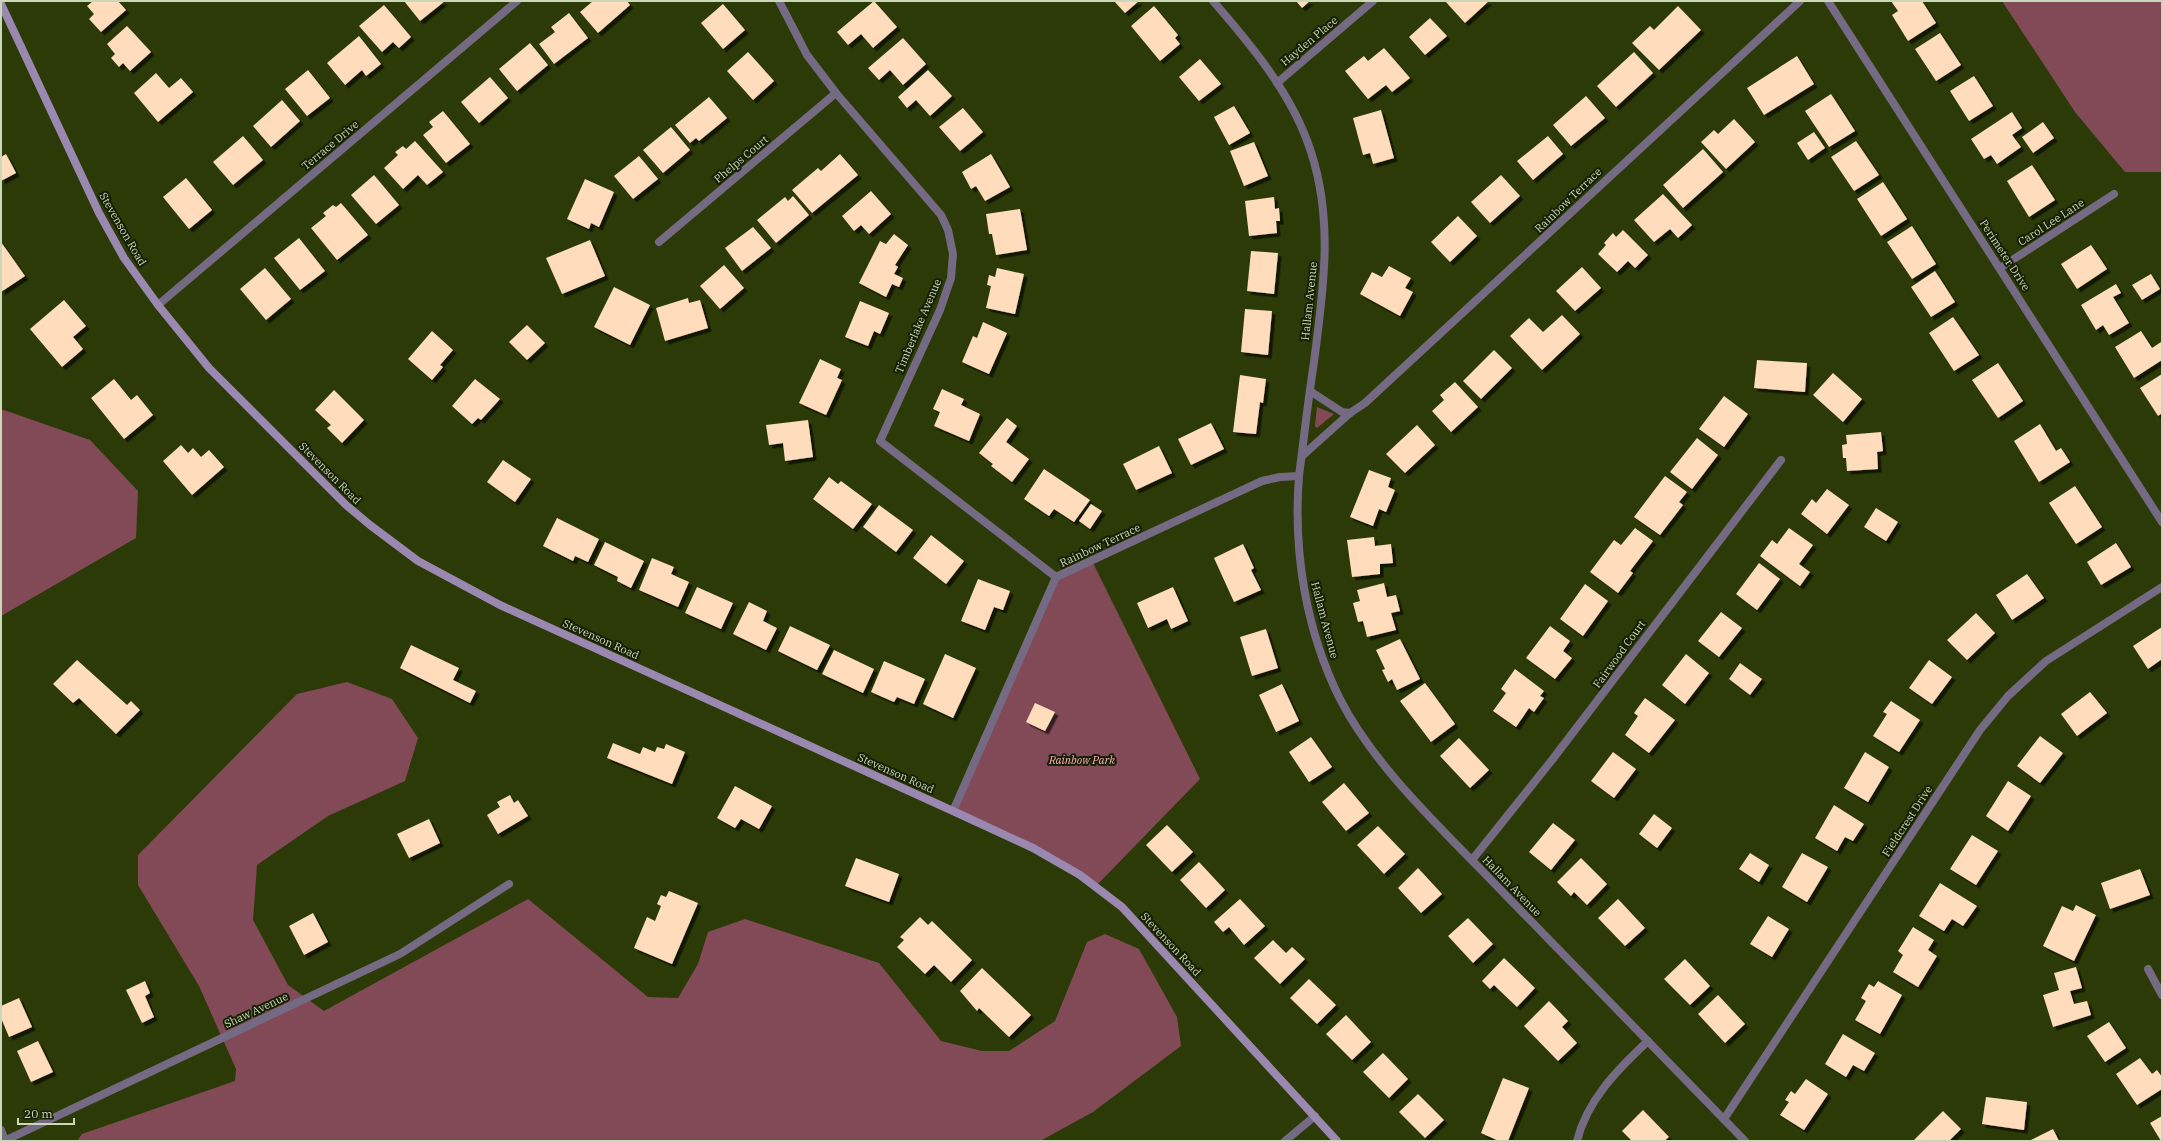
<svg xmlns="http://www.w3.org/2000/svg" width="2163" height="1142" font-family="'IBM Plex Serif',serif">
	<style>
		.green { fill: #824a57 }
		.building { fill: #fedcbc; filter: url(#shadow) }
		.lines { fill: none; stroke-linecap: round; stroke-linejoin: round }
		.minor { stroke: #756a83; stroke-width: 8 }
		.secondary { stroke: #9a88b0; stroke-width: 8 }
		.labels { text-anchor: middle; stroke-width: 4; stroke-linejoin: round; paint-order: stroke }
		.street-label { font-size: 11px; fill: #cbd8b7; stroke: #161f04 }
		.park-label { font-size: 11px; font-style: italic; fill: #ffafc0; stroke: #161f04 }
	</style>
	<defs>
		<filter id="shadow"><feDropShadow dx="3.5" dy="3.5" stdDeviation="0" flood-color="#0009"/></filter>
	</defs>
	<rect width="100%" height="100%" fill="#2b3a06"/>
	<!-- green -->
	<g class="green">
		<polygon points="2002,1 2162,1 2162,172 2125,172 2075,112"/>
		<polygon points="1317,407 1334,414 1317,428 1315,426"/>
		<polygon points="1,409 90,440 138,491 136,538 1,616"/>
		<polygon points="1092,561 1200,779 1095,887 1080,875 953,811 1056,577"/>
		<polygon points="347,682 392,699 418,738 405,781 328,816 257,865 253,920 288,985 324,1011 528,899 648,997 678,998 698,964 708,932 745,919 879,963 941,1041 982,1051 1009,1051 1055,1021 1087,942 1105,934 1139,949 1177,1017 1181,1046 1093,1112 1040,1141 77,1141 82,1134 235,1081 236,1069 199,986 138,885 138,855 297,694"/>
	</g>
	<!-- building -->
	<g class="building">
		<polygon points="93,1 118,1 126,10 101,32 89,19 94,14 87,6"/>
		<polygon points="404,1 445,1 420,21"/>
		<polygon points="593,1 627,1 630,5 598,33 580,12"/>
		<polygon points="874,1 897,27 873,48 861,34 848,45 837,32"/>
		<polygon points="1114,1 1139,1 1125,13"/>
		<polygon points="1296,1 1310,1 1302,8"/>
		<polygon points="1445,1 1489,1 1465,23"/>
		<polygon points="1891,1 1922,1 1936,23 1908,41 1892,15 1898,11"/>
		<polygon points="723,4 745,30 723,49 701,23"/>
		<polygon points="384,5 411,37 399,48 393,42 382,52 359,26"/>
		<polygon points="1154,6 1178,35 1175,38 1180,44 1160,61 1131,26"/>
		<polygon points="1678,6 1701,30 1659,70 1632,43 1650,26 1654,30"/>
		<polygon points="569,13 588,38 554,64 539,44 555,32 551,27"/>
		<polygon points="1430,18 1447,36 1425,55 1409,37"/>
		<polygon points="127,26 151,52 130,71 123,63 119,67 111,58 115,54 107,44"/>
		<polygon points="1940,33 1961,65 1936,81 1915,49"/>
		<polygon points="359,36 381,64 366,76 362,70 345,85 327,63"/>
		<polygon points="903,38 926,64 903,85 890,70 879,80 868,68"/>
		<polygon points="530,43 548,65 517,91 499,69"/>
		<polygon points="1384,48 1410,78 1392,92 1386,85 1368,99 1345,71 1364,56 1368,61"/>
		<polygon points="748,52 774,81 753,100 727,71"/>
		<polygon points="1634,52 1653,73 1616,107 1597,86"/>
		<polygon points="1797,56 1814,84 1764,115 1747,88"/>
		<polygon points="1200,59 1221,84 1199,101 1179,77"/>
		<polygon points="308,70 330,98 307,116 285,89"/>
		<polygon points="928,70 952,96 930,116 916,100 907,108 898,97"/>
		<polygon points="156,73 169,88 181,78 193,92 158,122 134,93"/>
		<polygon points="1974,76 1993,106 1969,121 1950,91"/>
		<polygon points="490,77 508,98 479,123 461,102"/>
		<polygon points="1831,94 1855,131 1829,147 1805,111"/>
		<polygon points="1586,96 1605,118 1571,146 1553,125"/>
		<polygon points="709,97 727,118 699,141 696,138 690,143 675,125"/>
		<polygon points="282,100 300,121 271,147 253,126"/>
		<polygon points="1234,106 1250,133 1229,145 1214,117"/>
		<polygon points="963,108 983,132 960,151 939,127"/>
		<polygon points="1381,110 1394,158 1373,164 1370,153 1363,155 1353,118"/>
		<polygon points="443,111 470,144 446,163 423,135 433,127 429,122"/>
		<polygon points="2012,112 2022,128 2012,135 2021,147 1997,164 1991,155 1984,159 1971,139"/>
		<polygon points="1734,119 1755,142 1726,169 1701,142 1714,130 1718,134"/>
		<polygon points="2043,122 2054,138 2033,153 2022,137"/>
		<polygon points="671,127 690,150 663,173 643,150"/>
		<polygon points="1814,132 1825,148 1808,160 1797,143"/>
		<polygon points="243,136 263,160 233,185 213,162"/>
		<polygon points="1548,136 1563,154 1533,180 1517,161"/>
		<polygon points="415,141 443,172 427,185 418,175 403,189 384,168 398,155 395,152 403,146 406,149"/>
		<polygon points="1856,141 1879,175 1854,191 1831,157"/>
		<polygon points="1254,142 1268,176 1244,186 1230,151"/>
		<polygon points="1703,149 1723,172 1683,208 1663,185"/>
		<polygon points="6,154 16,173 1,181 1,157"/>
		<polygon points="840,154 858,175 812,213 792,190 818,168 821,171"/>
		<polygon points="991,154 1010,187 985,201 976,186 971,189 962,172"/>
		<polygon points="639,156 658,179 633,199 614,176"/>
		<polygon points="2032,165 2055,200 2029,217 2007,181"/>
		<polygon points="374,175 399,205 376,224 351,195"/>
		<polygon points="1501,175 1520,196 1490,223 1471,202"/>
		<polygon points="186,178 212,210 189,229 163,197"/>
		<polygon points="585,179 614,192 599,227 591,223 589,229 567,219"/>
		<polygon points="1883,182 1907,219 1881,236 1857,199"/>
		<polygon points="871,191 891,214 869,234 861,225 854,231 842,216"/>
		<polygon points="1663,194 1692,225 1678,238 1670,229 1654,242 1634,220"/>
		<polygon points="793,196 809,215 776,243 757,220 785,197 788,201"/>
		<polygon points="1274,197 1275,209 1279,208 1280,221 1276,221 1277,233 1249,236 1245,201"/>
		<polygon points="341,203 368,235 337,260 311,228 326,216 323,213 333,205 336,207"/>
		<polygon points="1020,209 1027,250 996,255 992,234 989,234 986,214"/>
		<polygon points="1458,216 1477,236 1450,262 1431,242"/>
		<polygon points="1912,226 1936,264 1912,279 1887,242"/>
		<polygon points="753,227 771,248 742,271 725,248"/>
		<polygon points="1623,230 1648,255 1635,268 1628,261 1617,272 1598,254 1606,245 1604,243 1613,233 1616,237"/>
		<polygon points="894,234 908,245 895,265 898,267 894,274 903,278 899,287 892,284 886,297 859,283 880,241 886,244"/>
		<polygon points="299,238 325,271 300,290 274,258"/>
		<polygon points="590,240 605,276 562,294 546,258"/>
		<polygon points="1,242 25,276 1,292"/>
		<polygon points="2091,245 2107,269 2077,289 2061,264"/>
		<polygon points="1251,251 1278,253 1274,294 1247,291"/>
		<polygon points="724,265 744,288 720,309 700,286"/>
		<polygon points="1389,266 1411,278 1405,288 1413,292 1400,316 1360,294 1372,272 1382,277"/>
		<polygon points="1582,267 1601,288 1575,311 1556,291"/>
		<polygon points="265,268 291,299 266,320 240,289"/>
		<polygon points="997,268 1024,274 1015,314 986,308 991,286 987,285 989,275 995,277"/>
		<polygon points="1935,271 1955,302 1931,317 1911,287"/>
		<polygon points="2151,274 2160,289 2142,300 2132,285"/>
		<polygon points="2116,284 2121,293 2113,297 2129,323 2109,335 2103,325 2096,330 2081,305"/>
		<polygon points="614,287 650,305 630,345 594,327"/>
		<polygon points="688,298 689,303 700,300 708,328 665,341 656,308"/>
		<polygon points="64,300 86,326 73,337 83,349 62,367 30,329"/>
		<polygon points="860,301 889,313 880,334 874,331 868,346 845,337"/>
		<polygon points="1245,309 1272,311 1268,355 1241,352"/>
		<polygon points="1562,315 1580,334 1542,370 1510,336 1529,318 1543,332"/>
		<polygon points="1953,317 1979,355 1954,371 1929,333"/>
		<polygon points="983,322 1007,333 989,374 962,362 973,336 977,338"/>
		<polygon points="527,325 545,343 527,360 509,342"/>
		<polygon points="432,331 453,350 440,365 443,367 432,380 408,359"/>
		<polygon points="2141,331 2152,348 2161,342 2162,360 2134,378 2115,347"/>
		<polygon points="1494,350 1512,368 1481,399 1463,381"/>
		<polygon points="820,359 841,369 837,378 842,380 826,415 799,403"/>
		<polygon points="1757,360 1807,363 1805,392 1754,388"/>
		<polygon points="1998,363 2023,401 1998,418 1972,380"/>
		<polygon points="1833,373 1862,399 1843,422 1813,395"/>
		<polygon points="2162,374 2162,413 2158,416 2140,388"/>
		<polygon points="1240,375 1266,379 1263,403 1260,402 1256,434 1233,432"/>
		<polygon points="114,379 131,400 137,395 153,415 124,439 91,398"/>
		<polygon points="475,379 500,399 481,420 478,418 472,424 452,406"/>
		<polygon points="1455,382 1478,407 1451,432 1432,411 1444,400 1440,395"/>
		<polygon points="942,389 964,399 961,405 980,414 969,441 934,426 940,412 933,409"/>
		<polygon points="334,390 364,420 342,443 327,428 331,425 315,410"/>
		<polygon points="1724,396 1748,414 1724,447 1699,429"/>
		<polygon points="1007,418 1017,426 1006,442 1029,459 1012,482 991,466 993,464 979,453"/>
		<polygon points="808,420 813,457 785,461 783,443 769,445 766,425"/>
		<polygon points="1211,423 1224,449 1191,465 1178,439"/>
		<polygon points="2040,424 2056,451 2061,448 2070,462 2039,482 2014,441"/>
		<polygon points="1417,425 1435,445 1405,473 1386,454"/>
		<polygon points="1881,432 1883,451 1877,452 1878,469 1847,471 1846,458 1843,458 1842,445 1847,444 1846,435"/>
		<polygon points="1697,438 1718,455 1692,489 1670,472"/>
		<polygon points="181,445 188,453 193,448 201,457 209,450 224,467 192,495 163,461"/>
		<polygon points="1159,446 1172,473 1136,490 1123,464"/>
		<polygon points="503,460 531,479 515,502 487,482"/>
		<polygon points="1044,469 1090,500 1074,522 1054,509 1049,516 1024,499"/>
		<polygon points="1369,470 1391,478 1388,487 1395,490 1386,512 1379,509 1373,526 1350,517"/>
		<polygon points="1665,476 1687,492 1679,502 1683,505 1660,535 1634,517"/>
		<polygon points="829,477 838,484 841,481 872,504 853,529 813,499"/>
		<polygon points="2075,486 2102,527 2076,544 2049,503"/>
		<polygon points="1827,489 1849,505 1827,534 1801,514 1812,499 1816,503"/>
		<polygon points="1091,504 1102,511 1090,529 1079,521"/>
		<polygon points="879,505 913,530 896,552 863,527"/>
		<polygon points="1876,508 1898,522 1886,541 1864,527"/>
		<polygon points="557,518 599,539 588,562 575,556 573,561 543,546"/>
		<polygon points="1635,528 1653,541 1630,571 1633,573 1618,593 1590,572 1614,540 1621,545"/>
		<polygon points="1789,528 1813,545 1799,564 1810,572 1800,586 1760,556 1772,540 1777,544"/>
		<polygon points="931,535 964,561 946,584 913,558"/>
		<polygon points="1374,537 1375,546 1391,544 1393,563 1380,564 1380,574 1352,577 1347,540"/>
		<polygon points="605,542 644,561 631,588 617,581 618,577 594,565"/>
		<polygon points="2116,543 2131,567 2101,585 2087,562"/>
		<polygon points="1243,544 1254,568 1251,570 1261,590 1234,602 1214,558"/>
		<polygon points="652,558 674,567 671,574 689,582 678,607 639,590"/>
		<polygon points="1759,563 1780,579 1757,610 1736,594"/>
		<polygon points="2027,574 2044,598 2012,620 1996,595"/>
		<polygon points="978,579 1010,591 1003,610 994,607 985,630 961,621"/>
		<polygon points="1384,583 1387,597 1396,595 1400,611 1391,613 1396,630 1367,637 1363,621 1358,622 1353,603 1360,601 1357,590"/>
		<polygon points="1585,584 1608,601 1583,636 1560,619"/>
		<polygon points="697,587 733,603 721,629 685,613"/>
		<polygon points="1173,587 1188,621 1171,629 1167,619 1148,628 1137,603"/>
		<polygon points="749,602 767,611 763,621 777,628 766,650 733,634"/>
		<polygon points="1721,612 1742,628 1719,657 1698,641"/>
		<polygon points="1976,613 1995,633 1967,660 1947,640"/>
		<polygon points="790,626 830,645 817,670 778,651"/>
		<polygon points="1550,626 1570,641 1563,651 1572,658 1555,679 1526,658"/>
		<polygon points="2162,627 2162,659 2148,669 2133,646"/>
		<polygon points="1266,629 1278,668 1252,676 1240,637"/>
		<polygon points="1400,639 1420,679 1397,690 1392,679 1388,682 1382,670 1385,669 1376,650"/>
		<polygon points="411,645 459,668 453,680 476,691 470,703 400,668"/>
		<polygon points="834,650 874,669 863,693 822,674"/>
		<polygon points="945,654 976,668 953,718 923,704"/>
		<polygon points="1686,654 1709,673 1685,704 1662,685"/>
		<polygon points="77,660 127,705 131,701 140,710 116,734 79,698 73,703 53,684"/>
		<polygon points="1929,660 1952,677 1932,704 1909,688"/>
		<polygon points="884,661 925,679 914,704 897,697 894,702 871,692"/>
		<polygon points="1740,663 1762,679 1750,695 1729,679"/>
		<polygon points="1515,669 1544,691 1540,696 1544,698 1534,712 1529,708 1516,727 1493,711 1506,693 1501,689"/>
		<polygon points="1425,683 1455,724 1431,742 1400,701"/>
		<polygon points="1282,684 1299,721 1276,732 1259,695"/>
		<polygon points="2090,692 2107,713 2077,736 2061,714"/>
		<polygon points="1645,698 1675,720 1649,753 1625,735 1638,716 1634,713"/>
		<polygon points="1891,701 1920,720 1899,752 1873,736 1887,714 1883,712"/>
		<polygon points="1035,703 1055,712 1045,731 1026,722"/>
		<polygon points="2040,736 2063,753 2040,783 2017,766"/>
		<polygon points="1311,737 1332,767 1309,782 1289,752"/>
		<polygon points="1459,738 1489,770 1470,788 1440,756"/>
		<polygon points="613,743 640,754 643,747 655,752 657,747 664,749 666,744 685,752 672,784 607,758"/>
		<polygon points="1613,752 1636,769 1614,798 1591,781"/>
		<polygon points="1865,752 1889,767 1868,802 1844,788"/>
		<polygon points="2008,781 2031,796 2008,831 1986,816"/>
		<polygon points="1344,783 1369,813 1346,831 1322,802"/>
		<polygon points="735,786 772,806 759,829 741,819 735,828 717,818"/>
		<polygon points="510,795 514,803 518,800 528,816 498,834 487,815 500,807 497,802"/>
		<polygon points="1834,805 1864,824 1853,841 1845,837 1837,851 1815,838"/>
		<polygon points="1654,814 1672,828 1657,848 1639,834"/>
		<polygon points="429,819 440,843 409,858 397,834"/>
		<polygon points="1553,823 1575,840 1551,870 1529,852"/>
		<polygon points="1167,825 1193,852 1172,872 1146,845"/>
		<polygon points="1378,826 1405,854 1384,874 1357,845"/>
		<polygon points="1972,835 1998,851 1976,885 1950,869"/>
		<polygon points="1750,853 1769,865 1759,882 1739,869"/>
		<polygon points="1802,853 1828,867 1807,902 1782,887"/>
		<polygon points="856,858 899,874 889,902 845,886"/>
		<polygon points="1581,858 1607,884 1587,905 1574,892 1571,896 1557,882"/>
		<polygon points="1199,862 1225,890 1206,908 1180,880"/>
		<polygon points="1418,868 1442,894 1421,913 1398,888"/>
		<polygon points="2140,869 2150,895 2110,909 2101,883"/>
		<polygon points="1940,883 1977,906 1963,926 1952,919 1944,931 1919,916"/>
		<polygon points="669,891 698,903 672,964 634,948 647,917 655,921 661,906 657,904 661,895 666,897"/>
		<polygon points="1240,899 1265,926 1244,945 1229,927 1223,932 1214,922"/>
		<polygon points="1618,899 1645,928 1625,946 1598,918"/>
		<polygon points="2076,905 2096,915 2074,961 2043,946 2062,906 2073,911"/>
		<polygon points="313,913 328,942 304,955 289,926"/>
		<polygon points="1768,916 1789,929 1772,957 1750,944"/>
		<polygon points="920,917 928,925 932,921 972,960 951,982 934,965 925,974 897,947 904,940 900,937"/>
		<polygon points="1468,918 1493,944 1473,963 1448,936"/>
		<polygon points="1913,927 1934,940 1928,950 1937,956 1918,987 1893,972 1903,955 1898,951"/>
		<polygon points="1273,940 1286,953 1292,947 1305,959 1280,984 1254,958"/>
		<polygon points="1504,958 1535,988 1517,1007 1494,985 1490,989 1482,981"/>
		<polygon points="1685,959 1710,986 1690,1005 1664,979"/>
		<polygon points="2076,967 2082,988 2070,991 2074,1004 2087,1001 2091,1015 2053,1027 2043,995 2059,990 2054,973"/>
		<polygon points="982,968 1031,1015 1009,1037 979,1008 977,1011 960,991"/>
		<polygon points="1309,979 1336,1005 1317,1024 1290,998"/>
		<polygon points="145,981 150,993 145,996 154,1017 142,1023 126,990"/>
		<polygon points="1878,981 1902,995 1880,1034 1855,1020 1866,1001 1861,998 1869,984 1874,987"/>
		<polygon points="1718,995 1745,1024 1725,1043 1698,1014"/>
		<polygon points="19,998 32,1027 9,1037 1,1018 1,1006"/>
		<polygon points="1549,1001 1568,1021 1562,1027 1577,1043 1558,1061 1524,1026"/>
		<polygon points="1346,1015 1371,1042 1352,1060 1326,1034"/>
		<polygon points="2109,1022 2126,1048 2105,1062 2087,1036"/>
		<polygon points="1843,1034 1875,1053 1864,1071 1853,1065 1846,1077 1825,1064"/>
		<polygon points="38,1041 53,1072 31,1082 17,1051"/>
		<polygon points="1383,1053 1408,1079 1389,1098 1363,1072"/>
		<polygon points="2140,1058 2152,1074 2157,1070 2162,1077 2162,1089 2137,1105 2116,1074"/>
		<polygon points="1503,1078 1529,1088 1508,1141 1499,1141 1481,1133"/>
		<polygon points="1806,1079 1828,1094 1804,1130 1780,1115 1789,1102 1785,1100 1791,1091 1795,1094"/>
		<polygon points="1418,1094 1444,1120 1425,1138 1399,1112"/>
		<polygon points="1986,1097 2027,1102 2024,1130 1982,1124"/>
		<polygon points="1643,1110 1669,1137 1664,1141 1632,1141 1622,1131"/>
		<polygon points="1943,1111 1961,1129 1949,1141 1913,1141"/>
		<polygon points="2162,1116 2162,1141 2161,1141 2150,1123"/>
		<polygon points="2053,1129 2059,1141 2029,1141"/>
	</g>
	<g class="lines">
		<!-- minor -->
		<g class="minor">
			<polyline points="779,1 807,55 836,93 941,215 948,230 953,254 951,278 940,310 880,441 1056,577"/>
			<path d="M1213 1C1252 46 1293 95 1311 152 1334 222 1323 292 1314 362 1308 400 1304 438 1299 476 1293 552 1306 631 1340 699 1374 766 1440 827 1492 881 1576 968 1661 1054 1745 1141"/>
			<polyline points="1828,1 2162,522"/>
			<polyline points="1277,83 1373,1"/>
			<polyline points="659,242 836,93"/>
			<polyline points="2000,268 2114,194"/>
			<polyline points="158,305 517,1"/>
			<polyline points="1310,391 1342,412 1350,413"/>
			<polyline points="1302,456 1350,413 1365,403 1800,1"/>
			<polyline points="953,811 1056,577 1262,481 1280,477 1299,476"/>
			<polyline points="1472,860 1552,760 1781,460"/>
			<polyline points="2148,969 2162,995"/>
			<polyline points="1724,1119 1980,730 2008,696 2046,661 2162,587"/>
			<polyline points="1,1130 5,1140"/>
			<polyline points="4,1141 400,954 509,884"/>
			<polyline points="1285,1141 1315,1116"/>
			<path d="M1577 1141C1587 1100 1618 1069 1648 1041"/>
		</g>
		<!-- secondary -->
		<polyline class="secondary" points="1,4 99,213 124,258 158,305 209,368 346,505 370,525 418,561 500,605 953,811 1033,848 1080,875 1122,907 1337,1141"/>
	</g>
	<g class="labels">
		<!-- street labels -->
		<g class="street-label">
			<text transform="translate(1309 41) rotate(-40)" y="4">Hayden Place</text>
			<text transform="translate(330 145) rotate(-40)" y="4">Terrace Drive</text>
			<text transform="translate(741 159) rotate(-40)" y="4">Phelps Court</text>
			<text transform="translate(1568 200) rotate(-44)" y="4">Rainbow Terrace</text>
			<text transform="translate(2051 222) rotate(-33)" y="4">Carol Lee Lane</text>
			<text transform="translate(123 229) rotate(60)" y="4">Stevenson Road</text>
			<text transform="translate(2005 255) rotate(57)" y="4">Perimeter Drive</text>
			<text transform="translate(1309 301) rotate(-84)" y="4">Hallam Avenue</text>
			<text transform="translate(918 326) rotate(-67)" y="4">Timberlake Avenue</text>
			<text transform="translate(330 473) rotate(45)" y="4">Stevenson Road</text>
			<text transform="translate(1100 545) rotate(-25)" y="4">Rainbow Terrace</text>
			<text transform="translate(1325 620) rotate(75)" y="4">Hallam Avenue</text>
			<text transform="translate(601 639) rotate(24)" y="4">Stevenson Road</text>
			<text transform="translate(1619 654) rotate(-54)" y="4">Fairwood Court</text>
			<text transform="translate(896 773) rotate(24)" y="4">Stevenson Road</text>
			<text transform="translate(1907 821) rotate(-57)" y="4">Fieldcrest Drive</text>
			<text transform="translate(1512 886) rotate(46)" y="4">Hallam Avenue</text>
			<text transform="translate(1171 944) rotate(47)" y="4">Stevenson Road</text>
			<text transform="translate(256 1010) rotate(-25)" y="4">Shaw Avenue</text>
		</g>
		<!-- park labels -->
		<g class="park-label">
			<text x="1082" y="764">Rainbow Park</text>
		</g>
	</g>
	<!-- border -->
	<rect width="2163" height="1142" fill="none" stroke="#cbd8b7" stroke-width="4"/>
	<!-- scale -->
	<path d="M18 1118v6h56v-6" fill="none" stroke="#cbd8b7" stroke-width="2"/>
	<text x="24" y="1118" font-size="12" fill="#cbd8b7" stroke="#161f04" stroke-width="3" paint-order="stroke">20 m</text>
</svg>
